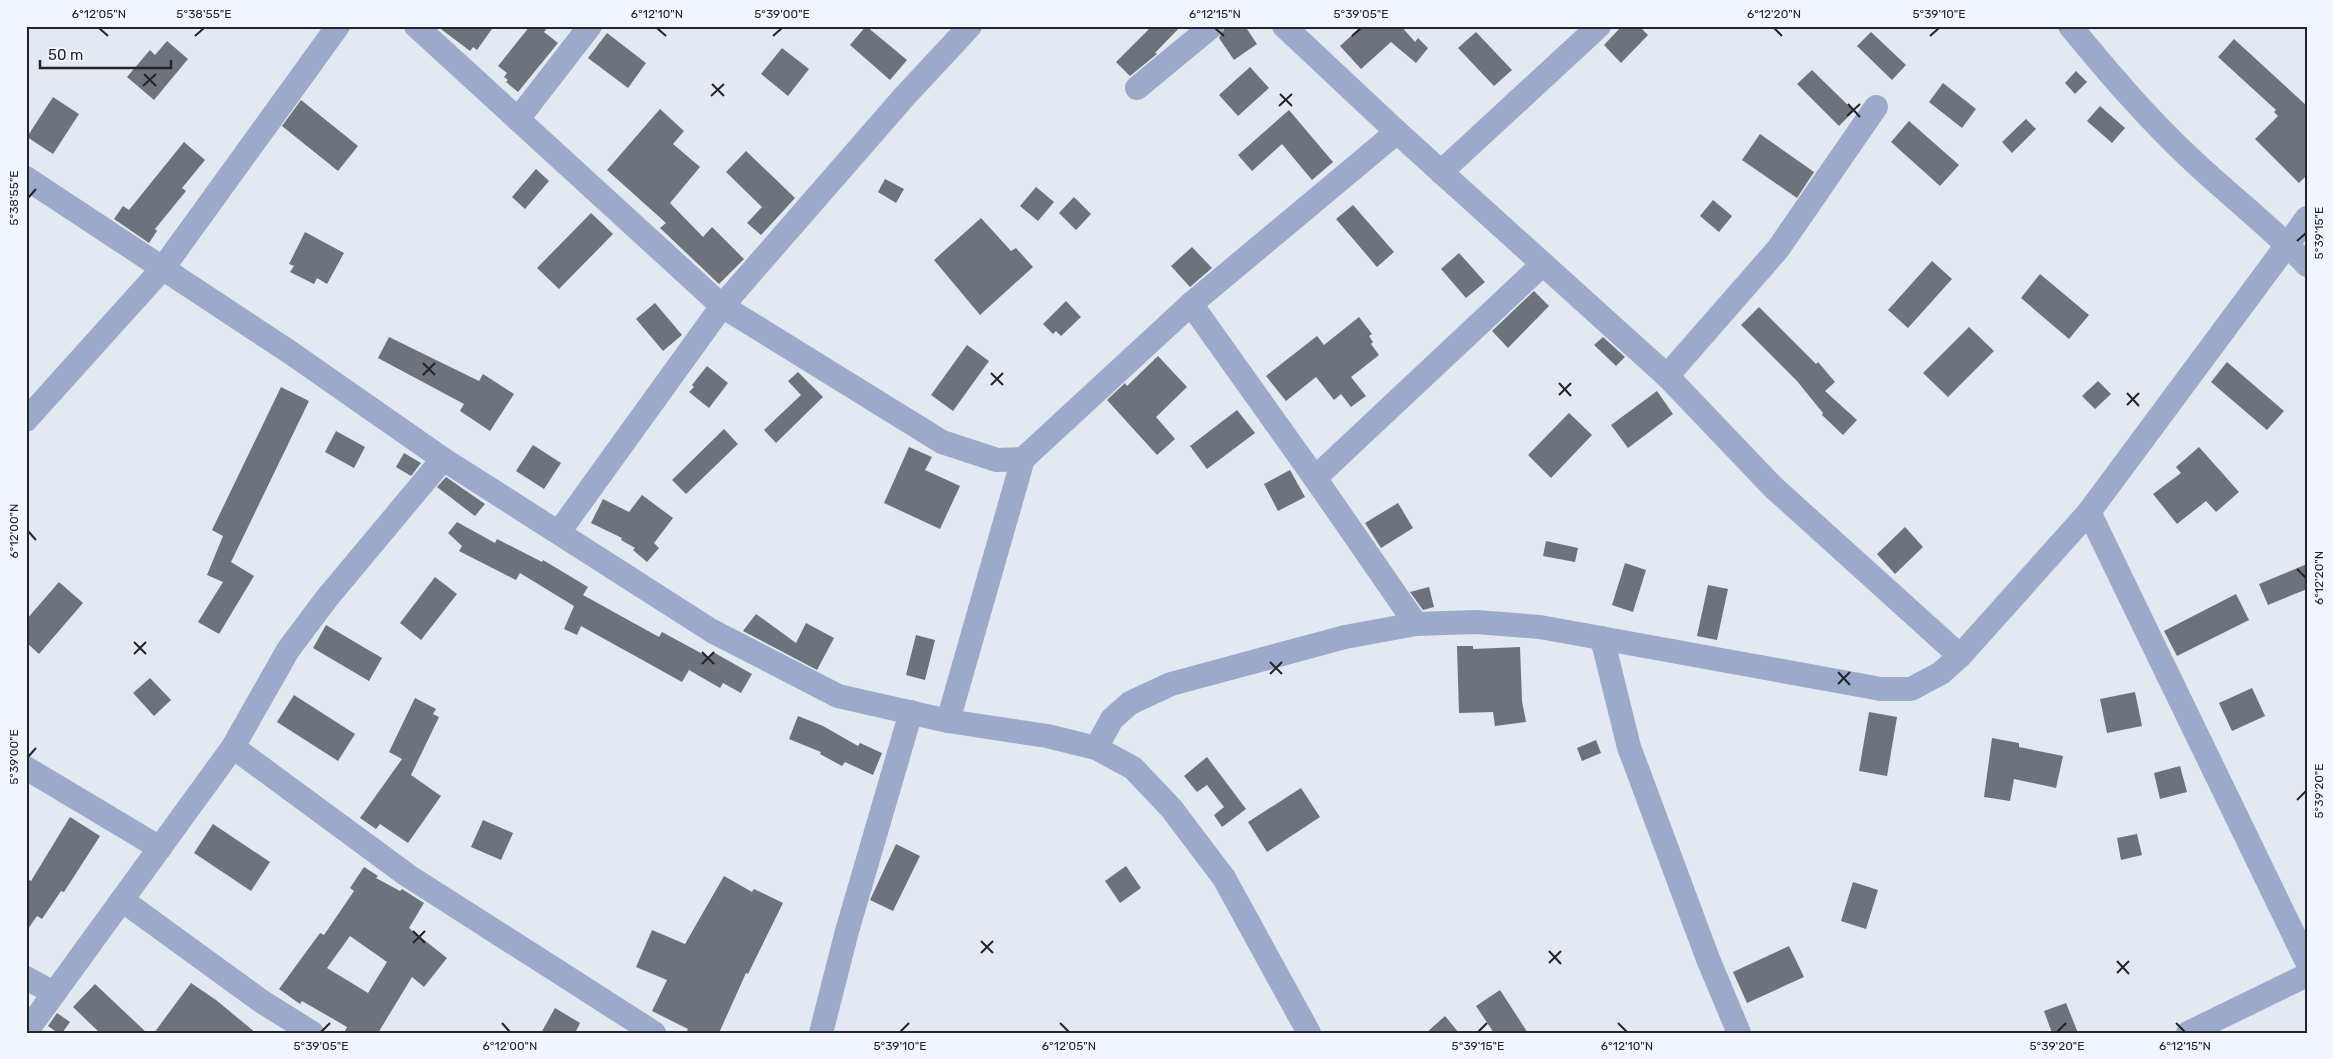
<svg xmlns="http://www.w3.org/2000/svg" width="2333" height="1059" font-family="Rubik,sans-serif">
	<style>
		.building { fill: #6e727a; fill-rule: evenodd }
		.lines { fill: none; stroke-linecap: round; stroke-linejoin: round }
		.minor { stroke: #9ba9cb; stroke-width: 24 }
		.ticks { fill: none; stroke: #232428; stroke-width: 2 }
		.neatline { fill: none; stroke: #232428; stroke-width: 2 }
		.ticks-label { font-size: 12px; text-anchor: middle; fill: #232428 }
	</style>
	<rect width="100%" height="100%" fill="#e3e8f1"/>
	<!-- building -->
	<g class="building">
		<polygon points="437,26 494,26 477,50 473,47 470,51"/>
		<polygon points="530,26 549,26 544,32 558,43 518,92 506,82 508,80 504,77 507,73 498,66"/>
		<polygon points="866,26 907,60 890,80 850,45"/>
		<polygon points="1152,26 1181,26 1155,53 1157,54 1130,76 1116,62"/>
		<polygon points="1226,26 1245,26 1257,44 1234,60 1219,38"/>
		<polygon points="1362,26 1401,26 1415,42 1418,38 1428,48 1416,63 1391,42 1361,69 1340,46"/>
		<polygon points="1622,26 1639,26 1648,35 1621,63 1604,45"/>
		<polygon points="1476,32 1512,70 1494,86 1458,48"/>
		<polygon points="1871,32 1906,65 1892,80 1857,46"/>
		<polygon points="607,33 646,63 628,88 588,58"/>
		<polygon points="2234,39 2307,106 2307,175 2299,183 2255,139 2278,116 2274,112 2276,110 2218,57"/>
		<polygon points="167,41 188,59 154,100 127,77 150,50 155,55"/>
		<polygon points="782,48 809,69 788,96 761,74"/>
		<polygon points="1250,67 1269,88 1238,116 1219,95"/>
		<polygon points="1812,70 1854,111 1839,126 1797,84"/>
		<polygon points="2076,71 2087,82 2075,94 2065,83"/>
		<polygon points="1943,83 1976,109 1962,128 1929,102"/>
		<polygon points="53,97 79,114 53,154 27,137"/>
		<polygon points="301,100 358,146 338,171 282,126"/>
		<polygon points="2100,106 2125,128 2112,143 2087,121"/>
		<polygon points="660,109 684,131 673,144 700,167 670,203 703,237 712,227 744,259 719,284 660,228 666,223 607,170"/>
		<polygon points="1289,110 1333,162 1312,180 1282,144 1252,171 1238,155"/>
		<polygon points="2026,119 2036,129 2012,153 2002,142"/>
		<polygon points="1909,121 1959,165 1940,186 1891,142"/>
		<polygon points="1760,134 1814,172 1797,198 1742,160"/>
		<polygon points="184,142 205,160 182,188 186,191 155,229 157,231 149,243 114,219 123,206 129,210"/>
		<polygon points="746,151 795,198 761,235 747,223 762,207 726,172"/>
		<polygon points="536,169 549,181 525,209 512,197"/>
		<polygon points="885,179 904,189 896,203 878,192"/>
		<polygon points="1036,187 1054,202 1038,221 1020,206"/>
		<polygon points="1074,197 1091,214 1076,230 1059,213"/>
		<polygon points="1713,200 1732,216 1719,232 1700,216"/>
		<polygon points="1353,205 1394,252 1377,267 1336,219"/>
		<polygon points="591,213 613,234 559,289 537,268"/>
		<polygon points="981,218 1011,251 1016,248 1033,267 980,315 934,260"/>
		<polygon points="305,232 344,253 327,284 317,278 314,284 290,272 294,266 289,264"/>
		<polygon points="1192,247 1212,268 1190,287 1171,266"/>
		<polygon points="1459,253 1485,282 1466,298 1441,269"/>
		<polygon points="1932,261 1952,279 1908,328 1888,310"/>
		<polygon points="2040,274 2089,315 2069,339 2021,298"/>
		<polygon points="1534,291 1549,306 1508,348 1492,331"/>
		<polygon points="1066,301 1081,317 1061,336 1056,331 1053,334 1043,324"/>
		<polygon points="655,303 682,335 663,351 636,319"/>
		<polygon points="1759,307 1816,364 1818,362 1835,382 1825,391 1857,420 1843,435 1822,415 1823,413 1797,381 1741,325"/>
		<polygon points="1359,317 1372,334 1369,336 1373,342 1371,344 1379,355 1351,377 1366,396 1351,407 1341,394 1334,400 1316,377 1286,401 1266,376 1317,336 1324,345"/>
		<polygon points="1969,327 1994,351 1948,397 1923,373"/>
		<polygon points="389,337 479,381 483,374 514,394 490,431 460,411 464,404 378,358"/>
		<polygon points="1603,337 1625,357 1616,366 1594,345"/>
		<polygon points="967,345 989,361 953,411 931,395"/>
		<polygon points="1158,356 1187,387 1156,417 1175,439 1157,455 1107,400 1125,383 1127,386"/>
		<polygon points="2227,362 2284,411 2267,430 2211,382"/>
		<polygon points="707,366 728,383 709,408 689,392 694,387 692,385"/>
		<polygon points="798,372 823,397 776,443 764,430 801,395 788,381"/>
		<polygon points="2098,381 2111,394 2095,409 2082,396"/>
		<polygon points="281,387 309,401 231,562 254,576 219,634 198,622 223,582 207,575 223,536 212,530"/>
		<polygon points="1657,391 1673,414 1628,448 1611,425"/>
		<polygon points="1237,410 1255,433 1207,469 1190,446"/>
		<polygon points="1569,413 1592,435 1551,478 1528,455"/>
		<polygon points="724,429 738,444 686,494 672,480"/>
		<polygon points="336,431 365,447 354,468 325,452"/>
		<polygon points="533,445 561,463 544,489 516,471"/>
		<polygon points="909,447 932,457 925,470 960,486 940,529 884,503"/>
		<polygon points="2199,447 2239,492 2216,512 2206,501 2177,524 2153,494 2181,473 2176,467"/>
		<polygon points="404,453 421,463 411,476 396,467"/>
		<polygon points="1290,470 1305,497 1278,511 1264,484"/>
		<polygon points="446,477 485,504 475,516 437,487"/>
		<polygon points="642,495 673,518 654,543 659,548 647,562 633,550 635,548 621,540 622,538 591,523 603,499 629,512"/>
		<polygon points="1398,503 1413,528 1381,548 1365,523"/>
		<polygon points="457,522 495,543 497,539 542,562 543,560 588,587 583,595 659,637 662,632 710,658 713,652 752,674 741,693 723,683 720,688 689,670 682,682 581,626 577,635 564,629 574,606 520,573 516,580 459,551 462,546 448,533"/>
		<polygon points="1905,527 1923,547 1895,574 1877,554"/>
		<polygon points="1546,541 1578,548 1575,562 1543,556"/>
		<polygon points="1625,563 1646,570 1633,612 1612,605"/>
		<polygon points="2307,564 2307,589 2268,605 2259,584"/>
		<polygon points="435,577 457,594 421,640 400,623"/>
		<polygon points="59,582 83,603 39,654 26,642 26,620"/>
		<polygon points="1708,585 1728,589 1717,640 1697,636"/>
		<polygon points="1429,587 1434,607 1423,610 1410,592"/>
		<polygon points="2236,594 2249,620 2177,656 2164,631"/>
		<polygon points="756,614 796,643 806,623 834,638 817,670 743,631"/>
		<polygon points="326,625 382,658 369,681 313,648"/>
		<polygon points="916,635 935,640 925,680 906,675"/>
		<polygon points="1457,646 1473,646 1473,649 1520,647 1522,701 1526,722 1495,726 1493,712 1459,713"/>
		<polygon points="150,678 171,700 154,716 133,693"/>
		<polygon points="2252,688 2265,716 2232,731 2219,703"/>
		<polygon points="2135,692 2142,726 2107,733 2100,699"/>
		<polygon points="294,695 355,734 338,761 277,722"/>
		<polygon points="415,698 436,709 433,714 439,717 411,775 441,796 408,843 380,824 376,829 360,818 402,759 389,752"/>
		<polygon points="1869,712 1897,717 1887,776 1859,771"/>
		<polygon points="798,716 823,726 858,746 860,743 882,753 873,775 845,762 842,766 820,754 821,752 789,739"/>
		<polygon points="1992,738 2019,743 2019,747 2063,756 2056,788 2014,779 2010,801 1984,797"/>
		<polygon points="1596,740 1601,753 1582,761 1577,748"/>
		<polygon points="1207,757 1246,809 1222,827 1214,815 1224,807 1207,785 1197,792 1184,776"/>
		<polygon points="2180,766 2187,792 2160,799 2154,773"/>
		<polygon points="1301,788 1320,817 1267,852 1248,822"/>
		<polygon points="70,817 100,836 64,892 61,891 42,919 37,916 26,932 26,878 31,881"/>
		<polygon points="483,820 513,833 501,860 471,847"/>
		<polygon points="213,824 270,862 251,891 194,853"/>
		<polygon points="2137,834 2142,855 2121,860 2117,838"/>
		<polygon points="896,844 920,856 893,911 870,900"/>
		<polygon points="1126,866 1141,888 1120,903 1105,881"/>
		<path d="M364 867 378 876 376 878 400 891 402 889 424 903 409 928 447 958 424 987 412 977 378 1033H344L347 1027 302 1001 300 1004 279 989 320 933 324 935 354 891 350 888ZM350 936 387 962 368 993 327 968Z"/>
		<polygon points="724,876 752,892 754,889 783,903 748,974 746,973 719,1033 686,1033 688,1029 652,1011 667,980 636,967 652,930 685,944"/>
		<polygon points="1853,882 1878,890 1866,929 1841,921"/>
		<polygon points="1789,946 1804,977 1747,1003 1733,972"/>
		<polygon points="191,983 216,1000 256,1033 154,1033"/>
		<polygon points="95,984 147,1033 100,1033 73,1007"/>
		<polygon points="1500,990 1528,1033 1494,1033 1476,1006"/>
		<polygon points="2066,1003 2078,1033 2052,1033 2044,1011"/>
		<polygon points="555,1008 580,1023 575,1033 541,1033"/>
		<polygon points="57,1013 70,1022 62,1033 58,1033 48,1026"/>
		<polygon points="1445,1016 1459,1033 1426,1033"/>
	</g>
	<g class="lines">
		<!-- minor -->
		<g class="minor">
			<polyline points="416,26 722,306 942,442 997,460 1023,459"/>
			<polyline points="1284,26 1397,132 1667,376 1773,487 1960,656"/>
			<path d="M2070 26C2108 72 2147 118 2191 159 2229 195 2271 227 2307 265"/>
			<polyline points="1137,88 1212,26"/>
			<polyline points="518,119 590,26"/>
			<polyline points="1441,172 1599,26"/>
			<polyline points="26,178 291,353 443,459 712,631 838,696 948,721 1047,736 1096,748 1133,768 1171,808 1224,878 1309,1033"/>
			<polyline points="1191,304 1315,478 1416,624"/>
			<polyline points="1667,376 1778,249 1876,107"/>
			<polyline points="26,420 163,268 338,26"/>
			<polyline points="1315,478 1543,264"/>
			<polyline points="2089,512 2307,962"/>
			<polyline points="559,532 722,306 904,97 970,26"/>
			<polyline points="1602,638 1629,747 1708,959 1739,1033"/>
			<polyline points="948,721 1023,459 1191,304 1397,132"/>
			<polyline points="233,747 407,875 654,1033"/>
			<polyline points="1096,748 1112,719 1130,703 1171,684 1345,637 1416,624 1476,622 1540,627 1881,689 1911,689 1941,673 1960,656 2089,512 2307,218"/>
			<polyline points="26,768 160,848"/>
			<polyline points="122,900 261,1001 312,1033"/>
			<polyline points="26,978 54,993"/>
			<polyline points="26,1032 233,747 288,650 327,598 443,459"/>
			<polyline points="821,1033 847,931 911,712"/>
			<polyline points="2188,1033 2307,975"/>
		</g>
	</g>
	<!-- ticks -->
	<path class="ticks" d="M99 28 108 36M657 28 666 36M1215 28 1224 36M1774 28 1782 36M195 36 204 28M773 36 782 28M1352 36 1361 28M1930 36 1939 28M144 74 156 86M712 84 724 96M143 86 156 74M1280 94 1292 106M711 96 724 84M1848 104 1860 117M1279 106 1292 94M1847 116 1860 104M28 198 36 189M2297 241 2306 233M423 363 435 375M991 373 1003 385M423 375 435 363M1559 383 1571 396M991 385 1003 373M2127 393 2139 406M1559 395 1571 383M2127 405 2139 393M28 531 36 540M2297 569 2306 578M134 642 146 654M702 652 714 664M134 654 146 642M1270 662 1282 674M702 664 714 652M1838 672 1850 685M1270 674 1282 662M1838 684 1850 672M28 757 36 748M2297 800 2306 791M413 931 425 943M981 941 993 953M413 943 425 931M1549 951 1561 964M981 953 993 941M2117 961 2129 974M1549 963 1561 951M2117 973 2129 961M502 1023 510 1032M1060 1023 1069 1032M1618 1023 1627 1032M2176 1023 2185 1032M321 1032 330 1023M900 1032 909 1023M1478 1032 1487 1023M2057 1032 2066 1023"/>
	<!-- border -->
	<rect width="2333" height="1059" fill="none" stroke="#f1f5ff" stroke-width="55"/>
	<!-- scale -->
	<path d="M40 60v8h131v-8" fill="none" stroke="#232428" stroke-width="2.5"/>
	<text x="48" y="60" font-size="15" fill="#232428" stroke="#f1f5ff" stroke-width="4" paint-order="stroke">50 m</text>
	<rect x="28" y="28" width="2278" height="1004" class="neatline"/>
	<g class="ticks-label">
		<text x="99" y="18">6°12'05"N</text>
		<text x="204" y="18">5°38'55"E</text>
		<text x="657" y="18">6°12'10"N</text>
		<text x="782" y="18">5°39'00"E</text>
		<text x="1215" y="18">6°12'15"N</text>
		<text x="1361" y="18">5°39'05"E</text>
		<text x="1774" y="18">6°12'20"N</text>
		<text x="1939" y="18">5°39'10"E</text>
		<text transform="translate(14 198) rotate(-90)" y="4">5°38'55"E</text>
		<text transform="translate(2319 233) rotate(-90)" y="4">5°39'15"E</text>
		<text transform="translate(14 531) rotate(-90)" y="4">6°12'00"N</text>
		<text transform="translate(2319 578) rotate(-90)" y="4">6°12'20"N</text>
		<text transform="translate(14 757) rotate(-90)" y="4">5°39'00"E</text>
		<text transform="translate(2319 791) rotate(-90)" y="4">5°39'20"E</text>
		<text x="321" y="1050">5°39'05"E</text>
		<text x="510" y="1050">6°12'00"N</text>
		<text x="900" y="1050">5°39'10"E</text>
		<text x="1069" y="1050">6°12'05"N</text>
		<text x="1478" y="1050">5°39'15"E</text>
		<text x="1627" y="1050">6°12'10"N</text>
		<text x="2057" y="1050">5°39'20"E</text>
		<text x="2185" y="1050">6°12'15"N</text>
	</g>
</svg>
